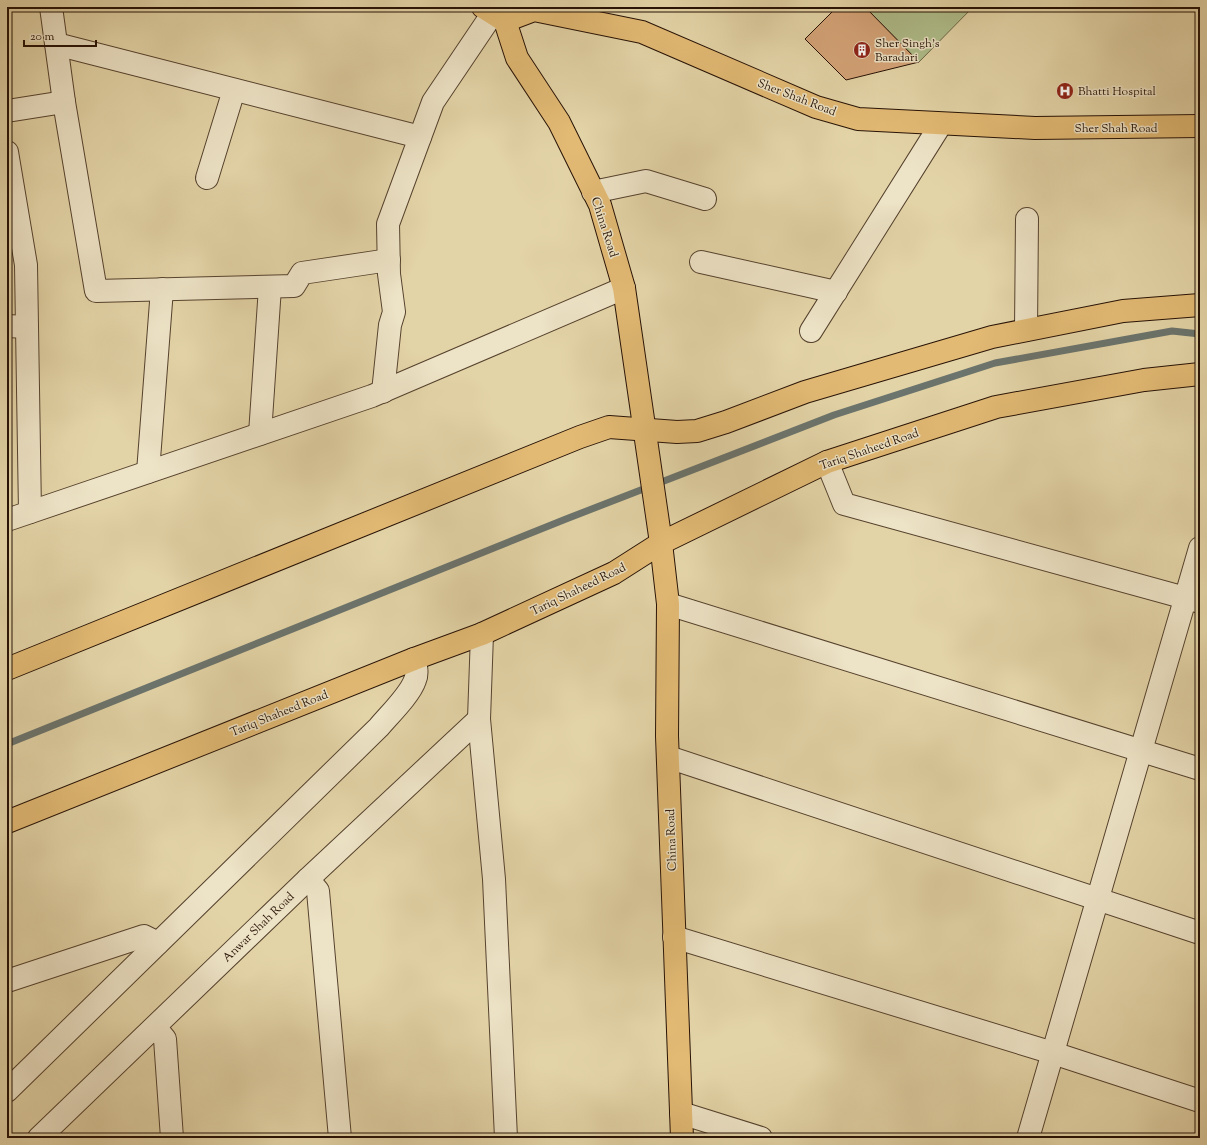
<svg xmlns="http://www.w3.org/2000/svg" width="1207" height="1145" font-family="'Sorts Mill Goudy',serif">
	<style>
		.green { fill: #afbe8b; stroke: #6b6848 }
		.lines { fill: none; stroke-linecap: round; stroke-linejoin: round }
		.stream { stroke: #6b746d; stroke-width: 7 }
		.building { fill: #d5a579; stroke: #271206 }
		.minor-casing { stroke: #56422e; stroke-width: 24 }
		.major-casing { stroke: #271206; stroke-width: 24 }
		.minor { stroke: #ede3c6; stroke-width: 22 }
		.major { stroke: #e2ba74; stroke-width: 22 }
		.labels { text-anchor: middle; stroke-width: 3; stroke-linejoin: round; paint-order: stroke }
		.poi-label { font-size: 12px; fill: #271206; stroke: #ede3c6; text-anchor: start }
		.street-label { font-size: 12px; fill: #271206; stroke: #ede3c6 }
	</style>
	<rect width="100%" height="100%" fill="#e3d4a7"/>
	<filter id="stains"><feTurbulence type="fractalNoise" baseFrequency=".005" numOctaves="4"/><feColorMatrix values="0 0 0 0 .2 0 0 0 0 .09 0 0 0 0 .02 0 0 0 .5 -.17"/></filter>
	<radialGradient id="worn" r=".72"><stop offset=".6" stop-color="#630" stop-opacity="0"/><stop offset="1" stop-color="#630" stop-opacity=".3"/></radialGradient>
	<!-- green -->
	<polygon class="green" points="865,7 973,7 919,62"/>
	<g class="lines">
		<!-- stream -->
		<polyline class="stream" points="7,744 566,519 834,415 995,363 1172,331 1200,334"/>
	</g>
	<!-- building -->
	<polygon class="building" points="837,7 865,7 919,62 846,80 805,39"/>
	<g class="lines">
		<!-- minor casing -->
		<g class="minor-casing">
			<g id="minor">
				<polyline points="51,7 64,102 96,291 294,286 302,273 389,260"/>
				<polyline points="56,44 420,137"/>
				<polyline points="7,111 64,102"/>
				<polyline points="7,152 26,265 30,512"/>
				<polyline points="207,178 234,90"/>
				<polyline points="593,192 646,181 705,199"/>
				<polyline points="701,262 836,292"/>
				<polyline points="7,326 27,327"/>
				<polyline points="1026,330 1027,219"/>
				<polyline points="811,331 941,124"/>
				<polyline points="383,392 390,325 394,312 389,274 388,224 433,102 493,13"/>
				<polyline points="260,434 270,287"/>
				<polyline points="827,462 844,504 1200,602"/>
				<polyline points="148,472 162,289"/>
				<polyline points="7,520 372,396 624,288"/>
				<polyline points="668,604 1200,769"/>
				<polyline points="482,634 479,719 494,879 506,1138"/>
				<polyline points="668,757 1200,933"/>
				<polyline points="308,879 318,891 340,1138"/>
				<polyline points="674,937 1053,1053 1200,1101"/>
				<polyline points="7,981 144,936 158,943"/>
				<polyline points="155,1027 165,1039 172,1138"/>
				<path d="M7 1091 379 727C389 715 410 695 415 680 418 673 416 666 414 659"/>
				<polyline points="681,1113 761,1138"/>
				<polyline points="39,1138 308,879 479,719"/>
				<polyline points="1028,1138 1200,548"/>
			</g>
		</g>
		<!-- major casing -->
		<g class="major-casing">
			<g id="major">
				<polyline points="483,7 505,21"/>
				<polyline points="505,21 517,58 559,122 600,205 624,288 661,543 668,604 667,736 682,1138"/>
				<polyline points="505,21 534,10 642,32 816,107 858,119 1035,128 1200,126"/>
				<polyline points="7,669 580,437 609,427 677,432 697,431 726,422 805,392 992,337 1123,311 1200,305"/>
				<polyline points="7,822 414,659 482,634 614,573 661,543 827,462 996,407 1144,380 1200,374"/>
			</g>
		</g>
		<!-- minor -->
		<use href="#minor" class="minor"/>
		<!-- major -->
		<use href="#major" class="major"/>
	</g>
	<!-- icons -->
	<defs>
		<g id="building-disc" transform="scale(0.9)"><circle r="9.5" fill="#8f2418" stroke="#ede3c6"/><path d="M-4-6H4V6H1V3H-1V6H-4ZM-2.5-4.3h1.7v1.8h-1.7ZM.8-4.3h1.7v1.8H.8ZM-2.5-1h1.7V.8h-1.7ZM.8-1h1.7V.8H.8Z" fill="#fff"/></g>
		<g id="hospital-disc" transform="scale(0.9)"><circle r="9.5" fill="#8f2418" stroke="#ede3c6"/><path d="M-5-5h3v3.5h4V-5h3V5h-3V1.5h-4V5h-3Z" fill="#fff"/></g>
	</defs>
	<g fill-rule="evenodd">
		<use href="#building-disc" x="862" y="50"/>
		<use href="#hospital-disc" x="1065" y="91"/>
	</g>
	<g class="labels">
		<!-- poi labels -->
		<g class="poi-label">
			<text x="875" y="47">Sher Singh's<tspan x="875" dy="14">Baradari</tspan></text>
			<text x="1078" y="95">Bhatti Hospital</text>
		</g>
		<!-- street labels -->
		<g class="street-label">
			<text transform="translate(797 97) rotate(21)" y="4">Sher Shah Road</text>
			<text x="1116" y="132">Sher Shah Road</text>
			<text transform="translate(605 227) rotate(72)" y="4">China Road</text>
			<text transform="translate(869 449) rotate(-19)" y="4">Tariq Shaheed Road</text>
			<text transform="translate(578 589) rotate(-26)" y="4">Tariq Shaheed Road</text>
			<text transform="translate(279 713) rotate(-22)" y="4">Tariq Shaheed Road</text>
			<text transform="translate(671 840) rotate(-92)" y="4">China Road</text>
			<text transform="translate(258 927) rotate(-44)" y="4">Anwar Shah Road</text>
		</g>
	</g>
	<!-- margin -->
	<rect width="1207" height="1145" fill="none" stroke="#e3d4a7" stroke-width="24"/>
	<rect x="8" y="8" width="1191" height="1129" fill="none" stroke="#271206" stroke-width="2"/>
	<rect x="12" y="12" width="1183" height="1121" fill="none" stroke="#271206"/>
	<!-- scale -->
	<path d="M24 40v6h72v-6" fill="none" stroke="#271206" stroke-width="2"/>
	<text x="30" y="40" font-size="12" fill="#271206" stroke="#ede3c6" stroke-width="3" paint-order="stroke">20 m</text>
	<rect width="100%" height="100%" filter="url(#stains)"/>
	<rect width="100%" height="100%" fill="url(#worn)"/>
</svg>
